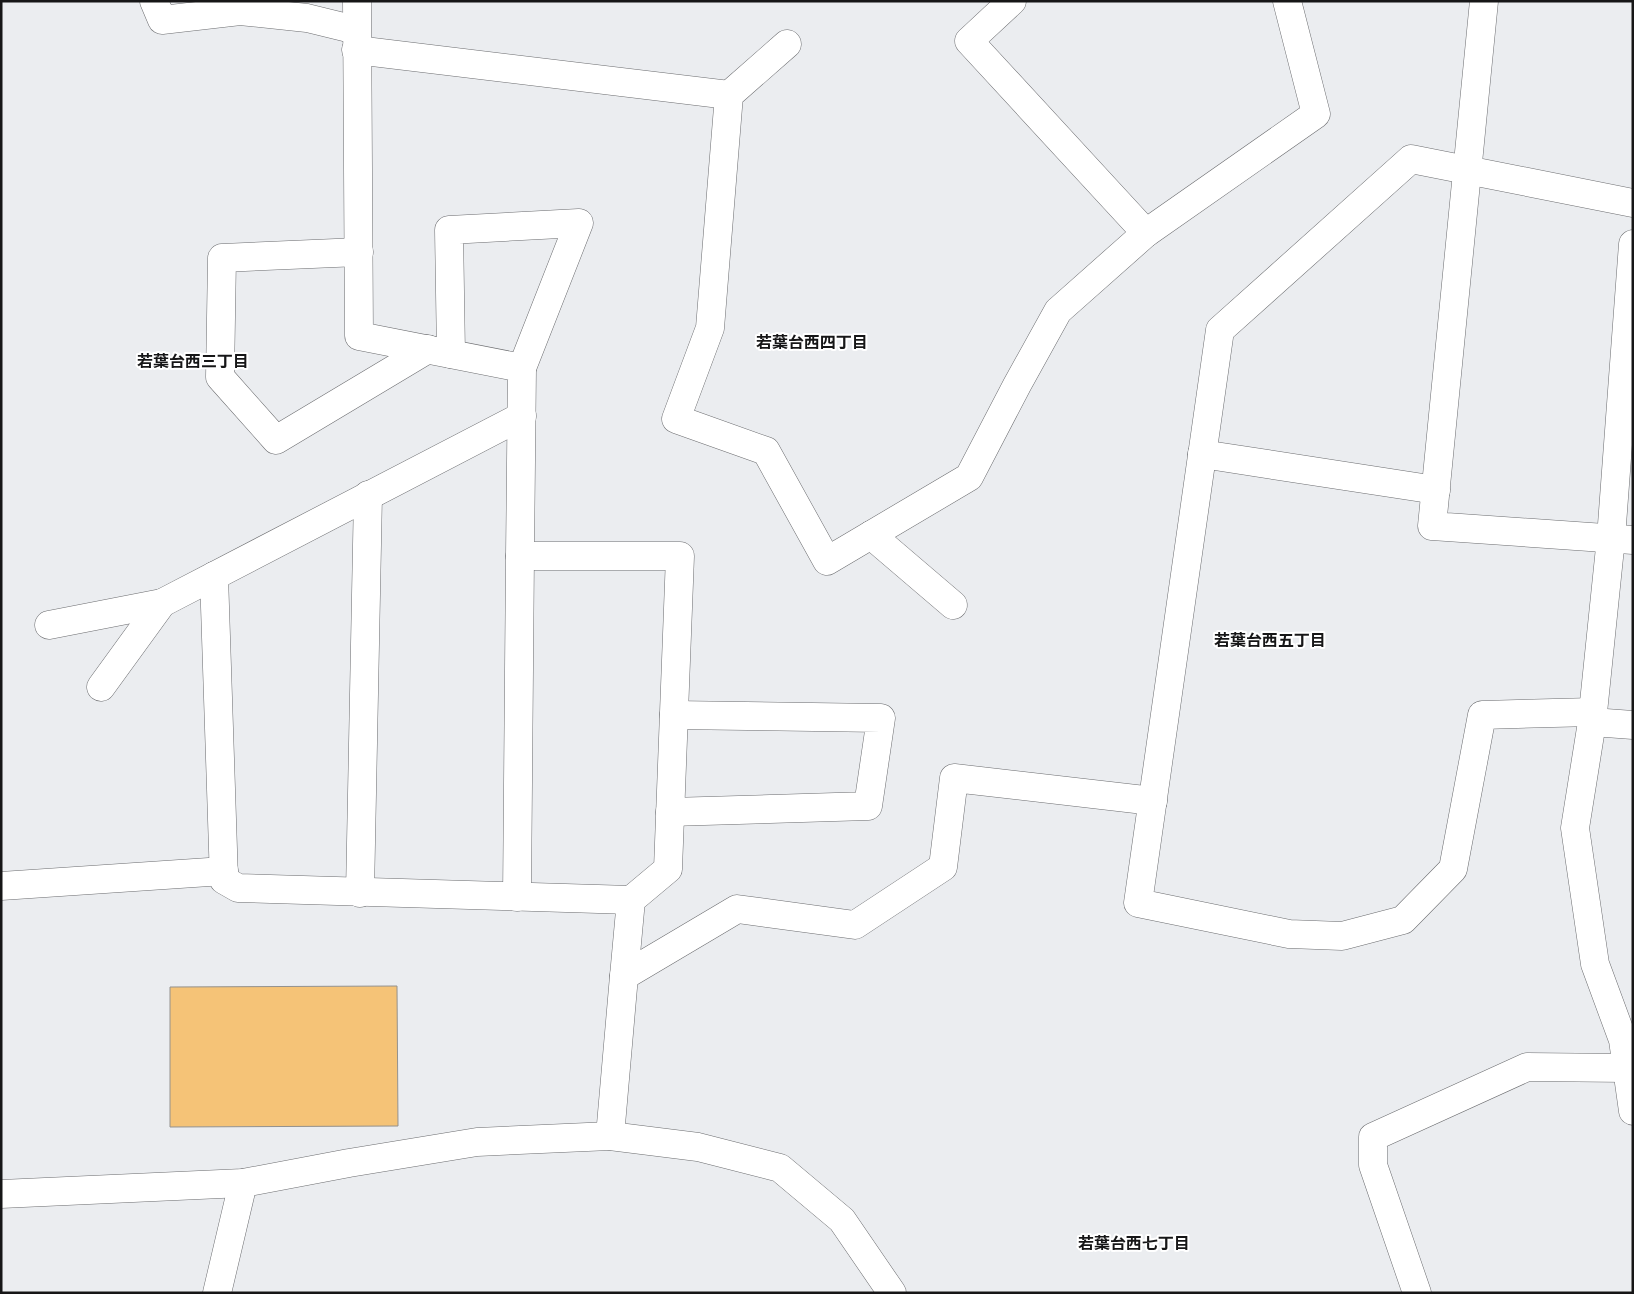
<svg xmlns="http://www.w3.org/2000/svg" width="1634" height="1294" font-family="'PT Sans','Noto Sans JP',sans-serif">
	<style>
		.building { fill: #f5c377; stroke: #93918e }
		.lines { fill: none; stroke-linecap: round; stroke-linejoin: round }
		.street-casing { stroke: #6b6c6f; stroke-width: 29 }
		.street { stroke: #fff; stroke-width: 28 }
		.labels { text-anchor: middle; stroke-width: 4; stroke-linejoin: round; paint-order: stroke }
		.neighbourhood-label { font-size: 16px; font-weight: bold; fill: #161617; stroke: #fff }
	</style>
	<rect width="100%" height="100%" fill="#ebedf0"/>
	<!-- building -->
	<polygon class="building" points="397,986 398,1126 170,1127 170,987"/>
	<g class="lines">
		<!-- street casing -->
		<g class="street-casing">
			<g id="street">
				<polyline points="154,1 162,20 240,11 307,18 356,30"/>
				<polyline points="357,1 359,336 522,368 520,556 680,556 668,869 631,900 624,976 737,909 855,925 943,867 954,778 1153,801"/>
				<polyline points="1484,1 1432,526 1633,540"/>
				<polyline points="787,44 729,95 710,328 676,419 766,451 827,561 969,477 1017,385 1058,311 1146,233 969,41 1012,1"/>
				<polyline points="356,50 729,95"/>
				<polyline points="1146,233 1316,114 1287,1"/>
				<polyline points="1633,244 1611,538 1592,722 1575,828 1595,964 1623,1040 1633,1111"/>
				<polyline points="359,252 222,258 220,377 276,440 428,349"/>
				<polyline points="451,354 449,230 579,223 522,368"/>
				<polyline points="1202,454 1436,490"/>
				<polyline points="871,535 953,605"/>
				<polyline points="214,576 224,880 238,888 631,900"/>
				<polyline points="49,625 162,603"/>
				<polyline points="101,687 162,603 522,416"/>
				<polyline points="1593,712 1482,715 1453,869 1403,920 1342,936 1289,934 1138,903 1220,330 1411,159 1633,203"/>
				<polyline points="1592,722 1633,725"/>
				<polyline points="670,812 868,806 881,718 674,715"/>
				<polyline points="1,886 224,871"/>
				<polyline points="360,893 368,495"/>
				<polyline points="517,897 520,556"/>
				<polyline points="610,1136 624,976"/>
				<polyline points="1,1194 243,1183 349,1163 477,1142 610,1136 698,1147 780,1168 842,1220 892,1293"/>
				<polyline points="217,1293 243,1183"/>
				<polyline points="1417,1293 1373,1165 1373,1137 1527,1067 1627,1068"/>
			</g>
		</g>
		<!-- street -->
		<use href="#street" class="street"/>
	</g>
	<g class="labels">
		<!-- neighbourhood labels -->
		<g class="neighbourhood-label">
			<text x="812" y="348">若葉台西四丁目</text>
			<text x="193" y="367">若葉台西三丁目</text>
			<text x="1270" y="646">若葉台西五丁目</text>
			<text x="1134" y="1249">若葉台西七丁目</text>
		</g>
	</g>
	<!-- border -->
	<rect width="1634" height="1294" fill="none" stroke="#161617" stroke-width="5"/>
</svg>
